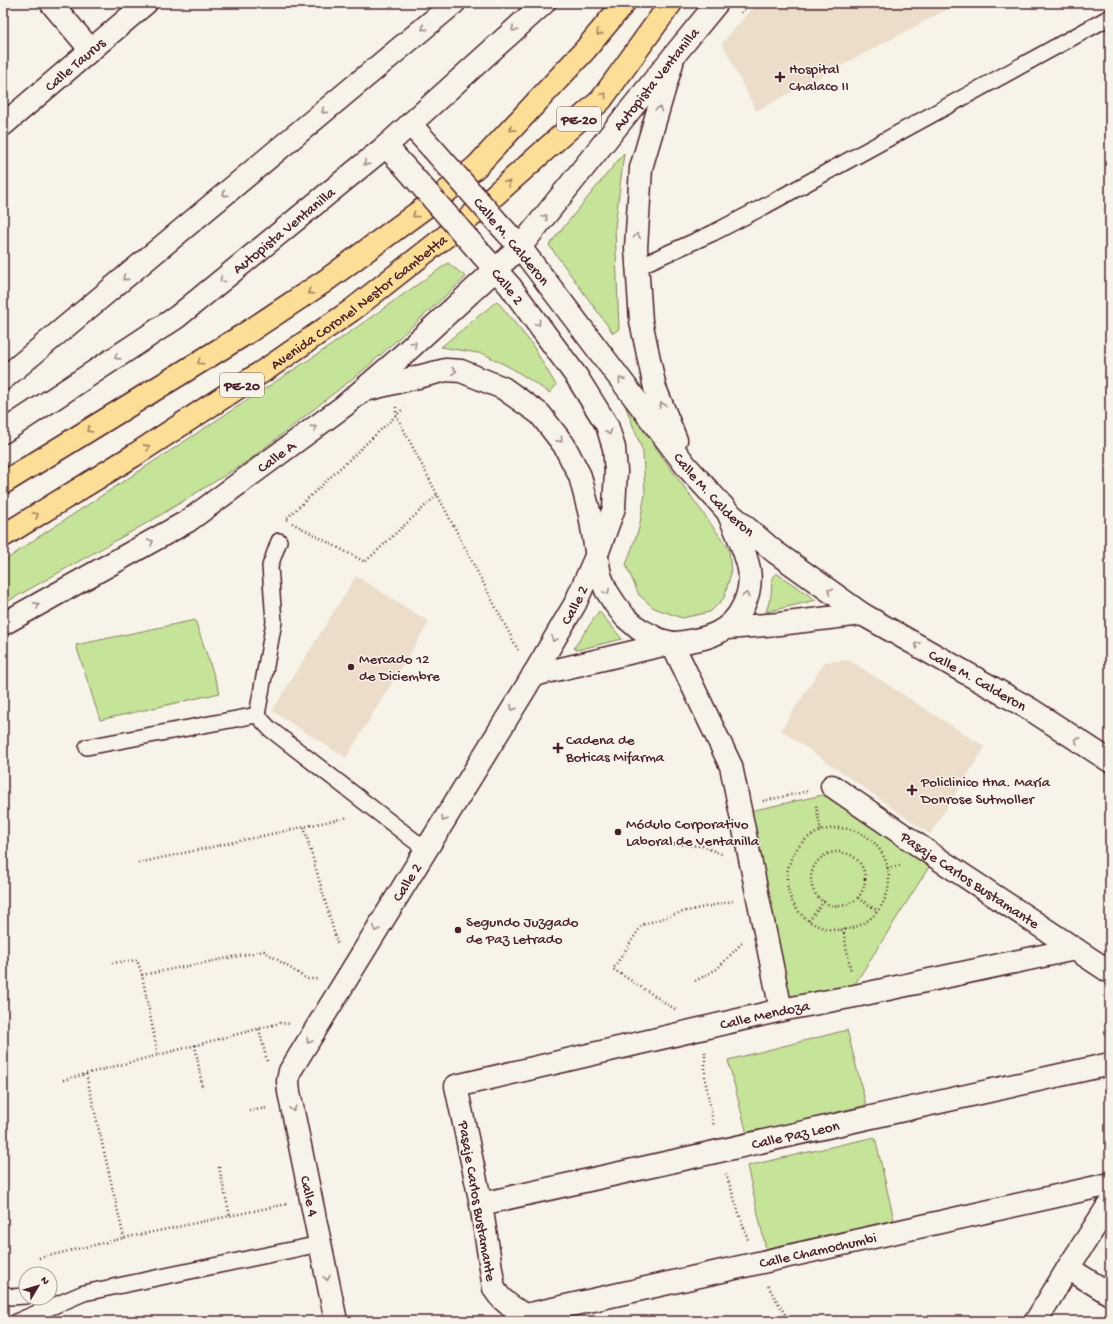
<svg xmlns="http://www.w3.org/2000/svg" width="1113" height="1324" font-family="'Gochi Hand',sans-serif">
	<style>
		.built { fill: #ecdcca }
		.green { fill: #c6e39a; stroke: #888162 }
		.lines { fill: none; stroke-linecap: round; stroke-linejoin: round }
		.service-casing { stroke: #4a1f2b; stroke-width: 18 }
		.pedestrian-casing { stroke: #4a1f2b; stroke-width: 25 }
		.minor-casing { stroke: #4a1f2b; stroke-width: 25 }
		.tertiary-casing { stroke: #4a1f2b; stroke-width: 25 }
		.trunk-casing { stroke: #4a1f2b; stroke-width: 25 }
		.path { stroke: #4a1f2b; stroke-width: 2.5; stroke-dasharray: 1 3; stroke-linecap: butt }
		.service { stroke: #f7f3e8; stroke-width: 15 }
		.pedestrian { stroke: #f7f3e8; stroke-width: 22 }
		.minor { stroke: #f7f3e8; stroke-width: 22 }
		.tertiary { stroke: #f7f3e8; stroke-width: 22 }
		.trunk { stroke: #fdde96; stroke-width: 22 }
		.tertiary-bridge-casing { stroke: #4a1f2b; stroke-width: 25; stroke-linecap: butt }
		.tertiary-bridge { stroke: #f7f3e8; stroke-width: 22 }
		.oneway { stroke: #a0898a }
		.oneway2 { stroke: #a47e60 }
		.poi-dot { fill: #4a1f2b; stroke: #f7f3e8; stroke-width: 1.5 }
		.labels { text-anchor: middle; stroke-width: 3; stroke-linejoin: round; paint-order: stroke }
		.shield { fill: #f7f3e8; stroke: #7e5f64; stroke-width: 1 }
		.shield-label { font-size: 14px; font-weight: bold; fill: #4a1f2b }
		.street-label { font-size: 15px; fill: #4a1f2b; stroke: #f7f3e8 }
		.poi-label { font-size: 15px; fill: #4a1f2b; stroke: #f7f3e8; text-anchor: start }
	</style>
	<rect width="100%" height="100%" fill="#f7f3e8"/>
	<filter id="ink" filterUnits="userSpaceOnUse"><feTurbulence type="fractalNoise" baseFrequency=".025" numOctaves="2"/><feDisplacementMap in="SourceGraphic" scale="8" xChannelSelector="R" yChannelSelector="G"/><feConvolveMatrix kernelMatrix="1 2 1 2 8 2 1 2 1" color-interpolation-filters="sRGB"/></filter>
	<g filter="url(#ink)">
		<!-- built -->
		<g class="built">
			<polygon points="757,3 959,3 756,111 722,43"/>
			<polygon points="356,576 429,622 346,758 272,711"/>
			<polygon points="849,660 985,747 930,834 781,730 825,662"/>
		</g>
		<!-- green -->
		<g class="green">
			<polygon points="624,153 615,227 619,329 613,333 549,245"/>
			<polygon points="448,263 466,277 366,368 248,461 154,519 3,604 3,562 34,540 333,344"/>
			<polygon points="497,301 531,343 556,385 550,393 513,369 484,354 441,347"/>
			<polygon points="625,405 729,549 731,573 724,598 710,612 682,618 654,608 639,595 626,565 639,528 645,494 643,452"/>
			<polygon points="776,573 816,600 766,612 771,596 772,580"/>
			<polygon points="599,611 622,639 577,650 574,648"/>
			<polygon points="195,620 220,693 100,720 76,645"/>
			<polygon points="836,792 934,859 853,987 784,1002 746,812"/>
			<polygon points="847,1030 866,1105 747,1134 728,1060"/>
			<polygon points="875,1137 894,1220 766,1249 747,1166"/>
		</g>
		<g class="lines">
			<!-- service casing -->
			<g class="service-casing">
				<g id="service">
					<polyline points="637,267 713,233 765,206 1110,17"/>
					<polyline points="279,541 270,566 274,622 257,715 270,729 425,849"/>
					<polyline points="87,747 257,715"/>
					<polyline points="3,1293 11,1297 26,1296"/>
					<polyline points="18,1321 84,1293 320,1244"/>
				</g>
			</g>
			<!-- pedestrian casing -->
			<g class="pedestrian-casing">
				<g id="pedestrian">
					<polyline points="672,643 731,766 781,1010"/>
					<path id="s1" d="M832 786 937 858 1110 972"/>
					<path id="s2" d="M481 1204 1110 1064"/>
					<polyline points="1068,1268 1110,1294"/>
					<path id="s3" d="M526 1315 1110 1184"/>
					<path id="s4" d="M534 1321C520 1311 502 1304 494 1288L481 1204 456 1086 781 1010 855 996 1075 949"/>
					<polyline points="1036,1321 1068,1268 1110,1203"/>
				</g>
			</g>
			<!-- minor casing -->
			<g class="minor-casing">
				<g id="minor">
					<polyline points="51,3 90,49"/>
					<path id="s5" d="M3 125 146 3"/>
				</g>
			</g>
			<!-- tertiary casing -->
			<g class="tertiary-casing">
				<g id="tertiary">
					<polyline points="672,63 641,168 636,248 641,321 655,388 676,440"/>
					<polyline points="410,124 432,148"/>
					<polyline points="386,146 412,175"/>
					<path id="s6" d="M499 224 520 247 687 467 728 512 775 552 862 614 1030 709 1110 761"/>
					<polyline points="3,379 454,3"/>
					<polyline points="365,390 446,370 461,371 503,388 540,414 564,445 580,476 590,515 600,575 606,590 615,604 625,617 639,629 660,640 672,643"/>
					<path id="s7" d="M3 432 177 317 386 146 544 3"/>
					<path id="s8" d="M3 624 188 521 344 406 395 362 520 247 676 53 717 3"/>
					<polyline points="727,628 779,624 862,614"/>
					<path d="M533 675C575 666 616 656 658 646 677 642 699 642 717 633 740 622 753 594 749 569 745 550 737 533 729 515"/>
					<path id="s9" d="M336 1321 289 1092 288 1081 290 1071 525 689 575 604 597 554 614 508 616 471 614 448 607 425 577 377 554 346 510 286 476 248"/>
				</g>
			</g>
			<!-- trunk casing -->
			<g class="trunk-casing">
				<g id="trunk">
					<polyline points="3,483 245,334 325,281 446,192 477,166 585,50 624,3"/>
					<path id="s10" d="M3 536 133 456 271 366 352 310 469 218 601 100 671 3"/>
				</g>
			</g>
			<!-- path -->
			<g class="path">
				<polyline points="741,13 750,3"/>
				<polyline points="396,407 396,415 518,650"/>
				<polyline points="288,520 286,519 404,408"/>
				<polyline points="292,523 365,562 438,494"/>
				<polyline points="763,801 809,791"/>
				<polyline points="816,806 821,831"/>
				<polyline points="304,827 338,946"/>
				<circle cx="838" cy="879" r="51"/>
				<polyline points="670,844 702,846 724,855"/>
				<circle cx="838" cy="879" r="27"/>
				<polyline points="138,863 349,817"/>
				<polyline points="887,868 902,865"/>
				<polyline points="858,898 878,911"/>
				<polyline points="809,921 824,901"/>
				<polyline points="843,929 851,972"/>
				<polyline points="112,963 137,960 142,975 158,1055"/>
				<polyline points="142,975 264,951 307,979 317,979"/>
				<polyline points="695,981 717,969 742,943"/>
				<polyline points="675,1009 613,969 642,925 682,912 733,901"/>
				<polyline points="259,1029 267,1061"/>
				<polyline points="195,1045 202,1086"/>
				<polyline points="705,1052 705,1079 714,1127"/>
				<polyline points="86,1074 124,1238"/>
				<polyline points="63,1080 280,1023 290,1024"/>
				<polyline points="249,1111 267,1108"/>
				<polyline points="219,1167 230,1216"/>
				<polyline points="726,1174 748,1240"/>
				<polyline points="39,1258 124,1238 287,1204"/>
				<polyline points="768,1286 789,1321"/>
			</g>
			<!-- service -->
			<use href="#service" class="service"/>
			<!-- pedestrian -->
			<use href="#pedestrian" class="pedestrian"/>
			<!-- minor -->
			<use href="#minor" class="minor"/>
			<!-- tertiary -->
			<use href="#tertiary" class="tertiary"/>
			<!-- trunk -->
			<use href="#trunk" class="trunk"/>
			<!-- tertiary-bridge casing -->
			<g class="tertiary-bridge-casing">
				<g id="tertiary-bridge">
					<polyline points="432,148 499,224"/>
					<polyline points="412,175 476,248"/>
				</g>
			</g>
			<!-- tertiary-bridge -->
			<use href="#tertiary-bridge" class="tertiary-bridge"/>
		</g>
		<!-- one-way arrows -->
		<defs><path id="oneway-chevron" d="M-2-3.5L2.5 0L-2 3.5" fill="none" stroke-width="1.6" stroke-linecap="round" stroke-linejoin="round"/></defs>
		<g class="oneway">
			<use href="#oneway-chevron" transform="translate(424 28) rotate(140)"/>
			<use href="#oneway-chevron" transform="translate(514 29) rotate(138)"/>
			<use href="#oneway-chevron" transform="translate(659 109) rotate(-73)"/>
			<use href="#oneway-chevron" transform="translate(324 111) rotate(140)"/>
			<use href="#oneway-chevron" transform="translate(366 163) rotate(140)"/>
			<use href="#oneway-chevron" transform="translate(225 194) rotate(140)"/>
			<use href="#oneway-chevron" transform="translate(545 217) rotate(-52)"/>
			<use href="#oneway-chevron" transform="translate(637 236) rotate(-86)"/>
			<use href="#oneway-chevron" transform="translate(125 278) rotate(140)"/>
			<use href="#oneway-chevron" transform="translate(222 280) rotate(141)"/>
			<use href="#oneway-chevron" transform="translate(538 323) rotate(53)"/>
			<use href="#oneway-chevron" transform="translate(414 344) rotate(-42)"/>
			<use href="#oneway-chevron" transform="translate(117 357) rotate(147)"/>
			<use href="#oneway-chevron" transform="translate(454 371) rotate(3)"/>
			<use href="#oneway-chevron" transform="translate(621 380) rotate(-127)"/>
			<use href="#oneway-chevron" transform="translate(662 405) rotate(-112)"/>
			<use href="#oneway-chevron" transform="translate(314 428) rotate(-37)"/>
			<use href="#oneway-chevron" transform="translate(609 432) rotate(73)"/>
			<use href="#oneway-chevron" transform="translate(560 440) rotate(52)"/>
			<use href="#oneway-chevron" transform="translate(151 542) rotate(-29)"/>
			<use href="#oneway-chevron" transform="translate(830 591) rotate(-145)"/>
			<use href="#oneway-chevron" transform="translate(607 592) rotate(62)"/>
			<use href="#oneway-chevron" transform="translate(746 595) rotate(-77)"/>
			<use href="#oneway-chevron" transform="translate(37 605) rotate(-29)"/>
			<use href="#oneway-chevron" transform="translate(554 639) rotate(120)"/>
			<use href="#oneway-chevron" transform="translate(917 645) rotate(-150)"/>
			<use href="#oneway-chevron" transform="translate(513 708) rotate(122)"/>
			<use href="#oneway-chevron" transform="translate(1077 740) rotate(-147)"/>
			<use href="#oneway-chevron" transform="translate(444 819) rotate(122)"/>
			<use href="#oneway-chevron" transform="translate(376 929) rotate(121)"/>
			<use href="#oneway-chevron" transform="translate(309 1041) rotate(121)"/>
			<use href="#oneway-chevron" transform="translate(293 1109) rotate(78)"/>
			<use href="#oneway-chevron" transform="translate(327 1278) rotate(78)"/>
		</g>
		<g class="oneway2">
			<use href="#oneway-chevron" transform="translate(599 33) rotate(130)"/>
			<use href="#oneway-chevron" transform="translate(604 95) rotate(-53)"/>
			<use href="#oneway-chevron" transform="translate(512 129) rotate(133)"/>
			<use href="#oneway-chevron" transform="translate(508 183) rotate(-42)"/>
			<use href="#oneway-chevron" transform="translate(415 215) rotate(143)"/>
			<use href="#oneway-chevron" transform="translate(310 292) rotate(147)"/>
			<use href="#oneway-chevron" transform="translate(200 362) rotate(148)"/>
			<use href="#oneway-chevron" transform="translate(89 430) rotate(148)"/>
			<use href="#oneway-chevron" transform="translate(147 447) rotate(-33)"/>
			<use href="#oneway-chevron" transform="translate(36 515) rotate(-31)"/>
		</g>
	</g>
	<!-- markers -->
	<g class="poi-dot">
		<path d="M778 71h4v4h4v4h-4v4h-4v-4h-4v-4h4z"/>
		<circle cx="351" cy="667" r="4"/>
		<path d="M556 742h4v4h4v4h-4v4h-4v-4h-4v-4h4z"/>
		<path d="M910 784h4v4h4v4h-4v4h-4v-4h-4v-4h4z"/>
		<circle cx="618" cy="832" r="4"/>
		<circle cx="458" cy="930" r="4"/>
	</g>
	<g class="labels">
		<!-- shield labels -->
		<g class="shield">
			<rect x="557" y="107" width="44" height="24" rx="3"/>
			<rect x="220" y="373" width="44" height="24" rx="3"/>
		</g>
		<g class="shield-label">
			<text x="579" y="124">PE-20</text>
			<text x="242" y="390">PE-20</text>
		</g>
		<!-- street labels -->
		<g class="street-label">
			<text dy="5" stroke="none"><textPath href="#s5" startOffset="94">Calle Taurus</textPath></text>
			<text dy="5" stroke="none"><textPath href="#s8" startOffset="859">Autopista Ventanilla</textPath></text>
			<text dy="5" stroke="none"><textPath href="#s7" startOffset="346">Autopista Ventanilla</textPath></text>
			<text transform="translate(512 241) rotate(50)" y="5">Calle M. Calderon</text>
			<text transform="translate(508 286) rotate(51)" y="5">Calle 2</text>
			<text dy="5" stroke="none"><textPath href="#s10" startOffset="426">Avenida Coronel Nestor Gambetta</textPath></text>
			<text dy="5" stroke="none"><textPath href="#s8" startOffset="321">Calle A</textPath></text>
			<text dy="5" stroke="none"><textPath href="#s6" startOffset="346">Calle M. Calderon</textPath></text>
			<text dy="5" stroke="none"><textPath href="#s9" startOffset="801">Calle 2</textPath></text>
			<text dy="5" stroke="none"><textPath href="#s6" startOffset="670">Calle M. Calderon</textPath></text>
			<text dy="5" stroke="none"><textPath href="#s1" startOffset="167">Pasaje Carlos Bustamante</textPath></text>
			<text dy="5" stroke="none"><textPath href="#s9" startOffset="477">Calle 2</textPath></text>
			<text dy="5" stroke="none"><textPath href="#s4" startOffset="575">Calle Mendoza</textPath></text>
			<text dy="5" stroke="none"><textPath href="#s2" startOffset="322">Calle Paz Leon</textPath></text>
			<text transform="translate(310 1196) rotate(78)" y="5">Calle 4</text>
			<text transform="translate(478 1201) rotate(80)" y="5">Pasaje Carlos Bustamante</text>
			<text dy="5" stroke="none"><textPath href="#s3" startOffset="299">Calle Chamochumbi</textPath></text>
		</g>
		<!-- poi labels -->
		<g class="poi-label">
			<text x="789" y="73">Hospital<tspan x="789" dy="17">Chalaco II</tspan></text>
			<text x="359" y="663">Mercado 12<tspan x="359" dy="17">de Diciembre</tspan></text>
			<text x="566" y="744">Cadena de<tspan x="566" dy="17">Boticas Mifarma</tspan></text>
			<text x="921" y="786">Policlinico Hna. María<tspan x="921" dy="17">Donrose Sutmoller</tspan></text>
			<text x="626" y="828">Módulo Corporativo<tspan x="626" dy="17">Laboral de Ventanilla</tspan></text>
			<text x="466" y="926">Segundo Juzgado<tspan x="466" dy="17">de Paz Letrado</tspan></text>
		</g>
	</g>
	<!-- margin -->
	<rect width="1113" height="1324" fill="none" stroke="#f7f3e8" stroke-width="16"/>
	<rect x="8" y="8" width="1097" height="1308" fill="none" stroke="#4a1f2b" stroke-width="1.5" filter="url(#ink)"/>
	<!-- north arrow -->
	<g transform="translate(38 1286) rotate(52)"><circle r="19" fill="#f7f3e8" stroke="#b29e9c"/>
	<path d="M0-3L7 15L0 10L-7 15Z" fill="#4a1f2b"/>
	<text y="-6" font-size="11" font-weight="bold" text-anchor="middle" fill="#4a1f2b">N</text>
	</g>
</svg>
